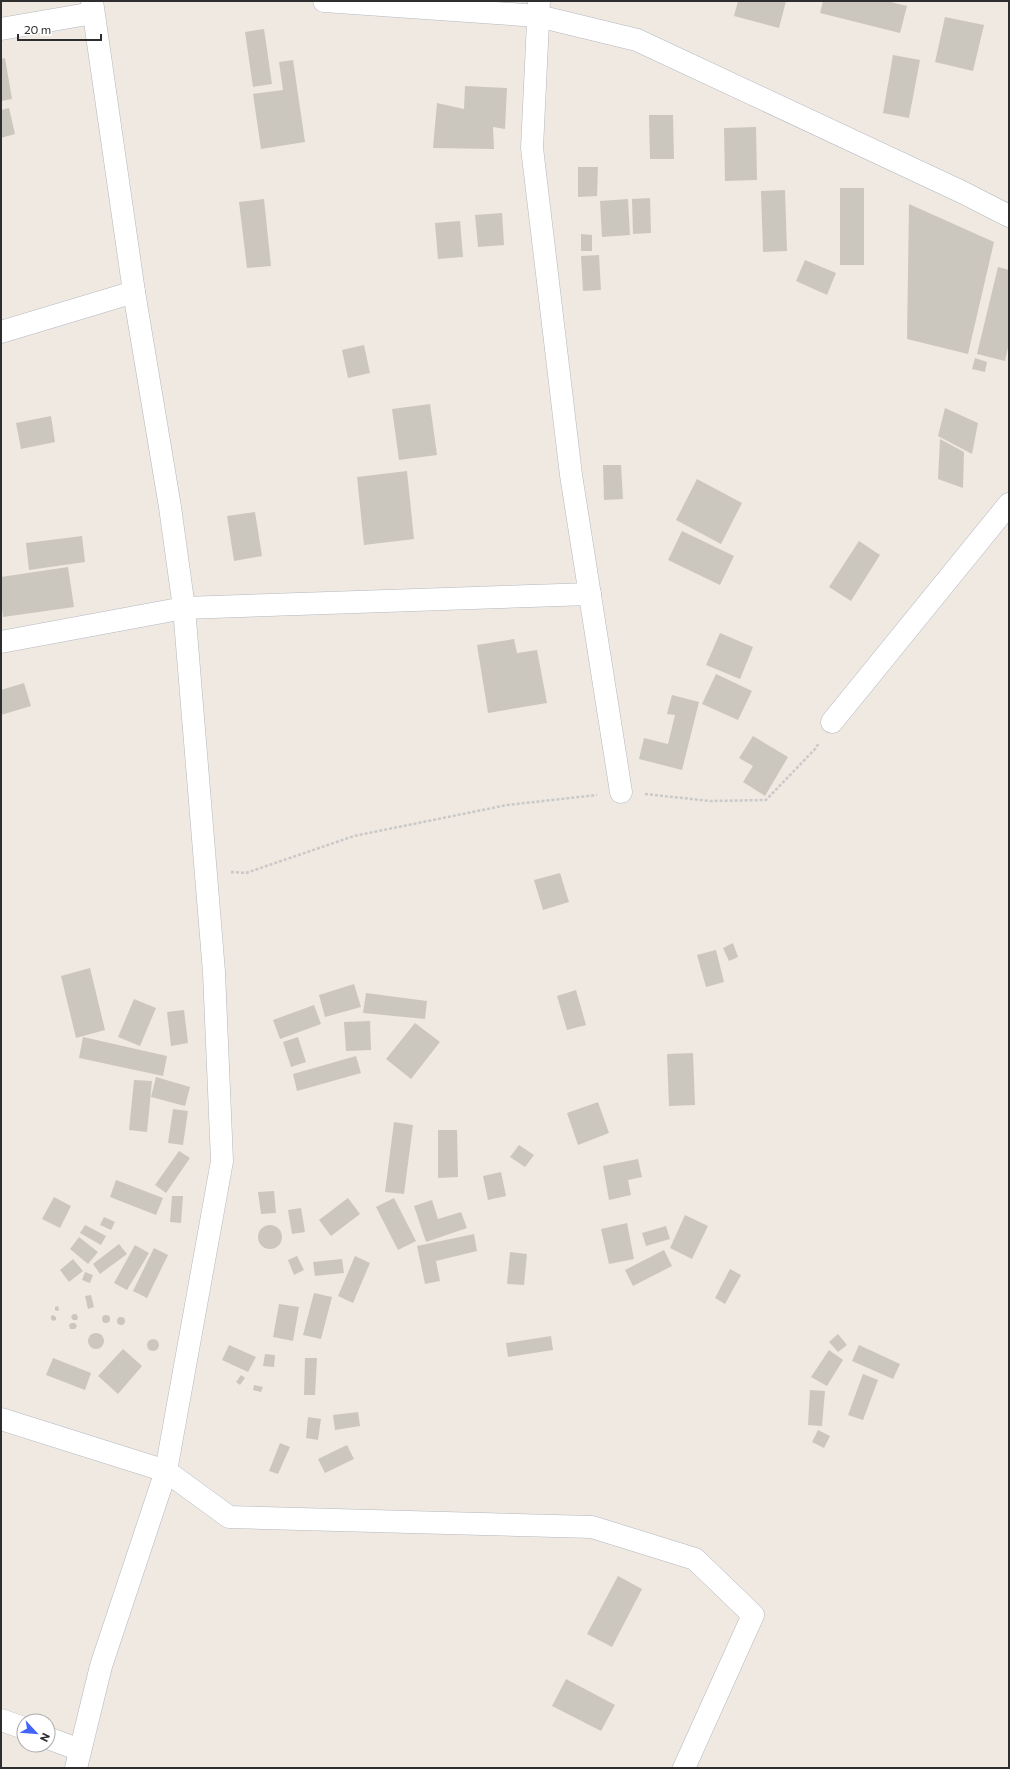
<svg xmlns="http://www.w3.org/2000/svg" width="1010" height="1769" font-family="Commissioner,sans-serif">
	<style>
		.building { fill: #cbc7bf }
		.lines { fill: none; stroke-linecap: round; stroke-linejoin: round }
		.street-casing { stroke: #b4b7c1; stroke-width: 23 }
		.path { stroke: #c9c9c9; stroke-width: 2.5; stroke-dasharray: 3 2; stroke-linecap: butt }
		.street { stroke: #fff; stroke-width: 22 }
	</style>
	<rect width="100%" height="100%" fill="#efe9e1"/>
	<!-- building -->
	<g class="building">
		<polygon points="738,1 786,1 779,28 734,16"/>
		<polygon points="823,1 887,1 907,6 900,33 820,13"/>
		<polygon points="945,17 984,25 973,71 935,62"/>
		<polygon points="264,29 272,84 253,87 245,32"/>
		<polygon points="893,55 920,60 909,118 883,113"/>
		<polygon points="5,58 12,99 1,101 1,59"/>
		<polygon points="293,60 305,142 261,149 253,94 283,90 279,62"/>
		<polygon points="465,86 507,88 505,129 493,127 494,149 433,148 437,103 464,109"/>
		<polygon points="9,108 15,134 1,138 1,110"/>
		<polygon points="649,115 673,115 674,159 650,159"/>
		<polygon points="756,127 757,180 725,181 724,128"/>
		<polygon points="578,167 598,167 597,196 578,197"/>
		<rect x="840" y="188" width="24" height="77"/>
		<polygon points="785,190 787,251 763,252 761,191"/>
		<polygon points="650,198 651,233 633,234 632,199"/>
		<polygon points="264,199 271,266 247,268 239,202"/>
		<polygon points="628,199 630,235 602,237 600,201"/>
		<polygon points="909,204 994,242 968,354 907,339"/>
		<polygon points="502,213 504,245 478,247 475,215"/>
		<polygon points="460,221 463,257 438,259 435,223"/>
		<polygon points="581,234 592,235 592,251 581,251"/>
		<polygon points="599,255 601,290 583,291 581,256"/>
		<polygon points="805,260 836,273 827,295 796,281"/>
		<polygon points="998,267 1009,270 1009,343 1005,361 977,354"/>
		<polygon points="364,345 370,373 348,378 342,350"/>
		<polygon points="975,358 987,362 985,372 972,369"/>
		<polygon points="430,404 437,455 399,460 392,409"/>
		<polygon points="945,408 978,423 972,454 938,436"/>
		<polygon points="51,416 55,442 21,449 16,423"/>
		<polygon points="940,439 964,452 963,488 938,479"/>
		<polygon points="603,465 621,465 623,499 604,500"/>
		<polygon points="407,471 414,539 364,545 357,477"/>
		<polygon points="697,479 742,503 721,544 676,520"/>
		<polygon points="255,512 262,556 234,561 227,516"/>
		<polygon points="682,531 734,556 720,585 668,560"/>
		<polygon points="82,536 85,562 29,570 26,543"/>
		<polygon points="859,541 880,555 851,601 829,587"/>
		<polygon points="68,567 74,607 3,617 1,600 1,577"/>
		<polygon points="720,633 753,647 740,679 706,665"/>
		<polygon points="514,639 517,653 537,650 547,703 488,713 477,645"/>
		<polygon points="716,674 752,691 738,720 702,704"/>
		<polygon points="24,683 31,706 1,715 1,690"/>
		<polygon points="672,695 699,702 682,770 639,759 644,738 668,744 675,715 667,714"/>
		<polygon points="753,736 788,757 765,796 743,782 753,766 739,758"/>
		<polygon points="560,873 569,902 543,910 534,880"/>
		<polygon points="733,943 738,957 729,961 723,948"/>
		<polygon points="716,950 724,982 706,987 697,955"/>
		<polygon points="90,968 105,1030 76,1038 61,976"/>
		<polygon points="354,984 361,1007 325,1017 319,995"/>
		<polygon points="576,990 586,1025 567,1030 557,996"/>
		<polygon points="366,993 427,1001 425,1019 363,1013"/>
		<polygon points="134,999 156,1008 140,1046 118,1037"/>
		<polygon points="314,1005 321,1024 280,1039 273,1020"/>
		<polygon points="184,1010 188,1043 171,1046 167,1012"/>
		<polygon points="370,1021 371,1050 346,1051 344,1022"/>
		<polygon points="415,1023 440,1042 411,1079 386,1059"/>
		<polygon points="83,1037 167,1056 163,1076 79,1058"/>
		<polygon points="298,1037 306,1062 291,1067 283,1042"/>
		<polygon points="693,1053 695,1105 669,1106 667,1054"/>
		<polygon points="356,1056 361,1073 297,1091 293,1074"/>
		<polygon points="156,1077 190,1087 185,1106 151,1097"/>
		<polygon points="134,1080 152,1081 147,1132 129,1130"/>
		<polygon points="598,1102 609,1133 578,1145 567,1113"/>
		<polygon points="173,1109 188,1111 183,1145 168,1143"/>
		<polygon points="394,1122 413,1125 404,1194 385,1192"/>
		<polygon points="438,1130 457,1130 458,1177 438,1178"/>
		<polygon points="519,1145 534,1155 525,1167 510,1157"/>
		<polygon points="179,1151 190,1158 166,1193 155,1185"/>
		<polygon points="638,1159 642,1177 628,1180 631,1195 609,1200 603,1166"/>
		<polygon points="501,1172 506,1196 488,1200 483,1176"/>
		<polygon points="116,1180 163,1198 156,1215 110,1197"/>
		<polygon points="274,1191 276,1213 261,1214 258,1192"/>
		<polygon points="172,1196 183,1196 181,1223 170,1222"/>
		<polygon points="54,1197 71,1206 60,1228 42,1219"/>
		<polygon points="348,1198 360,1214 331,1236 319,1220"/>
		<polygon points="394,1198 416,1241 398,1250 376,1207"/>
		<polygon points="432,1200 438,1219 461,1212 467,1228 426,1242 414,1206"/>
		<polygon points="301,1208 305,1232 292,1234 288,1210"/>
		<polygon points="685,1215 708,1226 692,1259 670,1248"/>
		<polygon points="104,1217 115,1222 111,1230 100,1225"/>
		<polygon points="627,1223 634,1259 609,1264 601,1229"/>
		<polygon points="85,1225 106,1236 101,1245 80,1233"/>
		<circle cx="270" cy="1237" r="12"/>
		<polygon points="666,1226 670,1239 646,1246 642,1233"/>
		<polygon points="474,1234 477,1251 436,1261 440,1281 425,1284 417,1246"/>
		<polygon points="79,1237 98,1252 88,1264 70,1249"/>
		<polygon points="119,1244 127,1254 100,1274 93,1264"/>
		<polygon points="135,1245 149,1253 127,1290 114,1283"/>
		<polygon points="154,1248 168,1255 147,1298 133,1291"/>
		<polygon points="664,1250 672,1266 633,1286 625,1270"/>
		<polygon points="510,1252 527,1254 524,1285 507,1284"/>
		<polygon points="297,1256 304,1270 294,1275 288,1260"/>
		<polygon points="355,1256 370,1263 353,1303 338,1296"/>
		<polygon points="73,1259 83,1271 69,1282 60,1270"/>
		<polygon points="342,1259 344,1273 315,1276 313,1262"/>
		<polygon points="730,1269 741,1275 725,1304 715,1298"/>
		<polygon points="85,1272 93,1275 90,1283 82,1280"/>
		<polygon points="314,1293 332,1297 321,1339 303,1335"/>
		<polygon points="91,1295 94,1307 88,1309 85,1296"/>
		<polygon points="279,1304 299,1307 293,1341 273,1337"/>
		<polygon points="58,1306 59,1310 57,1311 55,1310 55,1307"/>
		<polygon points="73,1314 76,1314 78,1317 77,1320 73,1320 71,1317"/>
		<circle cx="106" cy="1319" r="4"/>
		<polygon points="53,1315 56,1317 56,1320 53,1321 51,1319 51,1316"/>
		<circle cx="121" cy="1321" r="4"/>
		<polygon points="71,1323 75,1323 77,1326 75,1329 70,1329 69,1325"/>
		<circle cx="96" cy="1341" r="8"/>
		<polygon points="838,1334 847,1345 838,1352 829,1342"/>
		<polygon points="551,1336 553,1350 508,1357 506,1343"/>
		<circle cx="153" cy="1345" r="6"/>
		<polygon points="229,1345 256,1357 248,1372 222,1360"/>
		<polygon points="859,1345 900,1364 893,1379 852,1361"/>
		<polygon points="123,1349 142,1366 118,1394 98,1376"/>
		<polygon points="829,1350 843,1360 827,1386 811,1377"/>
		<polygon points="265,1354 275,1355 274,1367 263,1366"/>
		<polygon points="53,1358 91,1373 85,1390 46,1375"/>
		<polygon points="305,1358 317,1358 315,1395 304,1395"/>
		<polygon points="863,1374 878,1380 863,1420 848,1415"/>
		<polygon points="241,1375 245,1378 240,1385 236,1382"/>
		<polygon points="254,1385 263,1387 261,1392 253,1390"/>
		<polygon points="810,1390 825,1391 822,1426 808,1425"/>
		<polygon points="358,1412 360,1426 335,1430 333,1415"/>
		<polygon points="308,1417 321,1419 318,1440 306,1438"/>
		<polygon points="818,1430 830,1436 824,1448 812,1442"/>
		<polygon points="280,1443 290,1447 278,1474 269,1471"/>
		<polygon points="347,1445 354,1459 325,1473 318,1459"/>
		<polygon points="618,1576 642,1589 612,1647 587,1634"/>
		<polygon points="566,1679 615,1705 601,1731 552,1706"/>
	</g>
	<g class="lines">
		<!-- street casing -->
		<g class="street-casing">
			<g id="street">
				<polyline points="324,1 538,16 637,40 962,192 1009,216"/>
				<polyline points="539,1 532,148 571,475 621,792"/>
				<polyline points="1,29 93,13"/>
				<polyline points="1,332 134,292"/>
				<polyline points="1,642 184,608 590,594"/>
				<polyline points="832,722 1009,504"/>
				<polyline points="1,1419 166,1471 229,1517 592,1527 695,1559 753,1615 684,1768"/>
				<polyline points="1,1720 24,1728"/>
				<polyline points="48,1738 80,1750"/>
				<polyline points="76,1768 101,1666 166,1471 222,1161 214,972 184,608 170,507 134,292 92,1"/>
			</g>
		</g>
		<!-- path -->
		<g class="path">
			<polyline points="645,794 710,801 766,800 815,749 819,743"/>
			<polyline points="231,872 246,873 354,836 507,805 597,795"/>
		</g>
		<!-- street -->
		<use href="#street" class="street"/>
	</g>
	<!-- border -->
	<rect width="1010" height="1769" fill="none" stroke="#2e2e2e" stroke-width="4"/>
	<!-- north arrow -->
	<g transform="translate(36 1733) rotate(116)"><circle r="19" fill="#ffffff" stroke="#ababab"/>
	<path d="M0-3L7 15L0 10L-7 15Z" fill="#4264fb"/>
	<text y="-6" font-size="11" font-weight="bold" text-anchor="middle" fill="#2e2e2e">N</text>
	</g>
	<!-- scale -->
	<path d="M18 34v6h83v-6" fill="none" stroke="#2e2e2e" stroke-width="2"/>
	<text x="24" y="34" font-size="12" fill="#2e2e2e" stroke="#ffffff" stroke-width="3" paint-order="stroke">20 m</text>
</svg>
